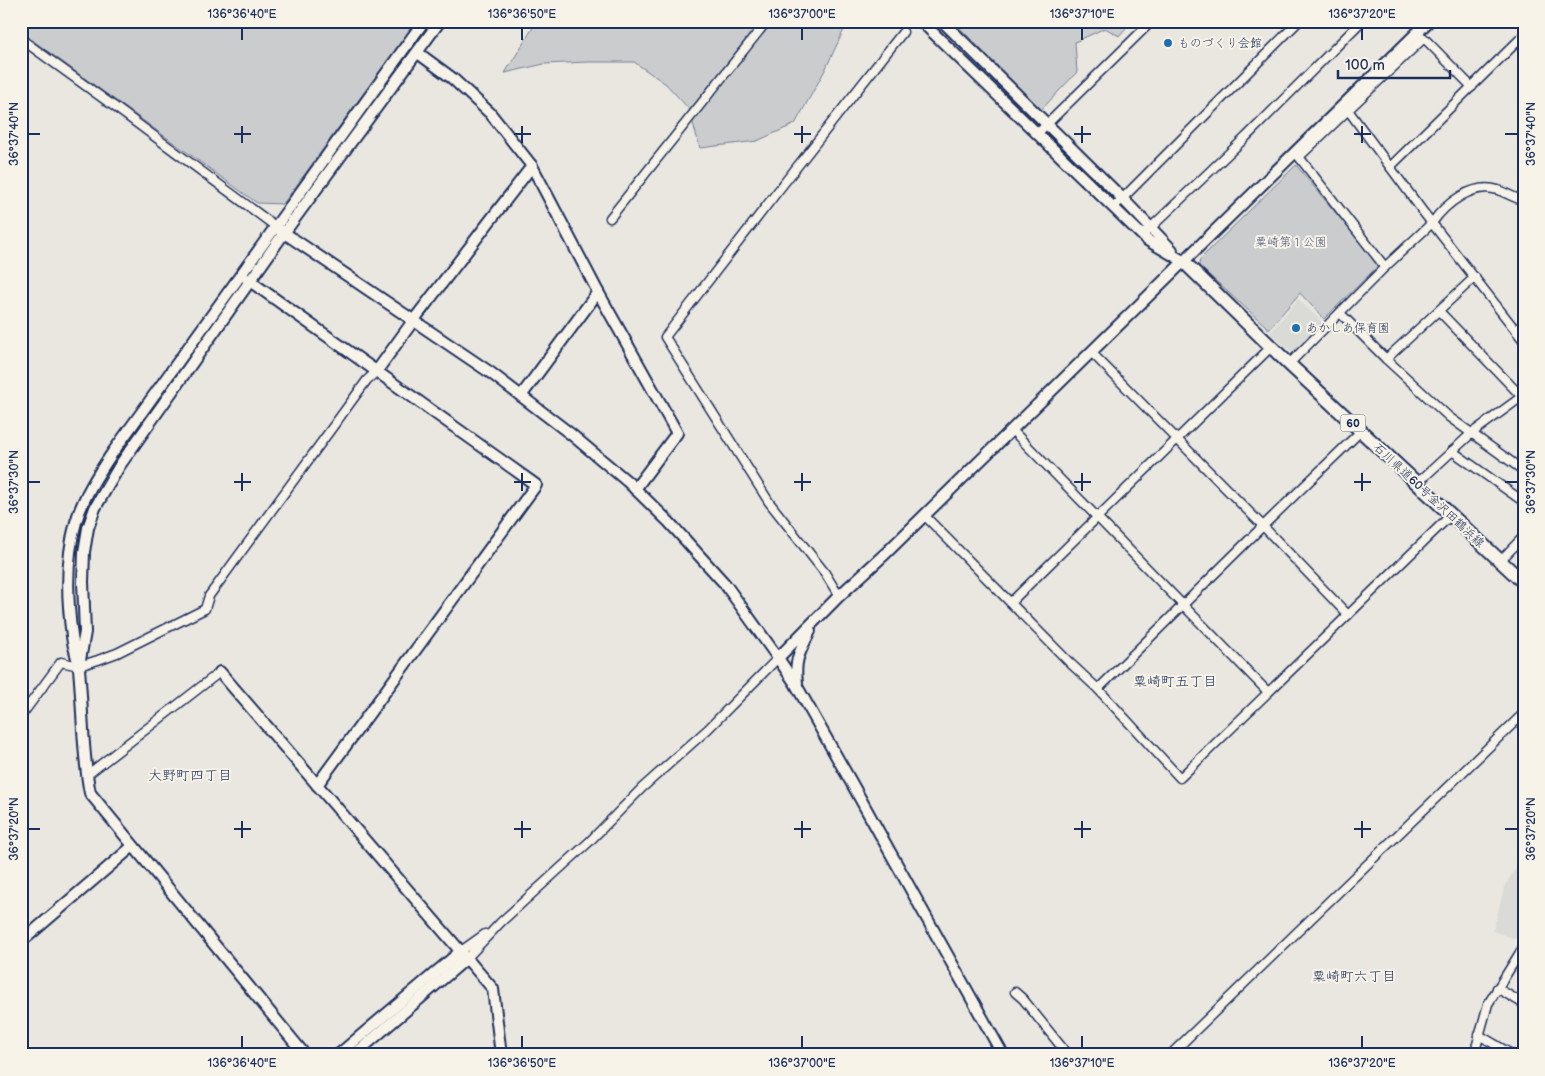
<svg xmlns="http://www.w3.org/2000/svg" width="1545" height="1076" font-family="'Balsamiq Sans','Klee One',sans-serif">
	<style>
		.built { fill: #dadad6 }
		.green { fill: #cbcccd; stroke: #737e96 }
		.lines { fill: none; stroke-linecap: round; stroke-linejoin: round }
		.minor-casing { stroke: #1b2f5e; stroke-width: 11 }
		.tertiary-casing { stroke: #1b2f5e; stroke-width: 14 }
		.primary-casing { stroke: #1b2f5e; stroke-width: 16 }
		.minor { stroke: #f7f3e8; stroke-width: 8 }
		.tertiary { stroke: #f7f3e8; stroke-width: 10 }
		.primary { stroke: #f7f3e8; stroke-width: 12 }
		.ticks { fill: none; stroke: #1b2f5e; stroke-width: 2 }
		.poi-dot { fill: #1f6fb2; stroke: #f7f3e8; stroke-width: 2 }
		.labels { text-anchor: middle; stroke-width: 4; stroke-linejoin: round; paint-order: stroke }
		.shield { fill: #f7f3e8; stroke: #5d6a87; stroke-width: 1 }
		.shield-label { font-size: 11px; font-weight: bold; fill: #1b2f5e }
		.poi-label { font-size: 12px; fill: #1b2f5e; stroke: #f7f3e8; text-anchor: start }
		.park-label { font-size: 12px; fill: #47567a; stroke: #f7f3e8 }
		.street-label { font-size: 12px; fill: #1b2f5e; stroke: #f7f3e8 }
		.neighbourhood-label { font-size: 14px; fill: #1b2f5e; stroke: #f7f3e8 }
		.neatline { fill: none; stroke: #1b2f5e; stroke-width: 2 }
		.ticks-label { font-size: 12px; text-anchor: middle; fill: #1b2f5e }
	</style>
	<rect width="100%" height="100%" fill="#eae7e0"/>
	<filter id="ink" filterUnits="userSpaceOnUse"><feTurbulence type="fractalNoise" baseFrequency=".02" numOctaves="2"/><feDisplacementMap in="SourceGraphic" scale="10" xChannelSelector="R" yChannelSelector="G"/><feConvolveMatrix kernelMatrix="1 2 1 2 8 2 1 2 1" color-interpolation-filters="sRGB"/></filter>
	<g filter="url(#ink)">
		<!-- built -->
		<g class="built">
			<polygon points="1298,299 1323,323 1294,354 1270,333"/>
			<polygon points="1524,856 1524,942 1493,931 1505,885"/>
		</g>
		<!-- green -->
		<g class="green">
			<polygon points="21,21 416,21 283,204 257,203 21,32"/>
			<polygon points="537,21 848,21 825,70 795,124 757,141 700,148 689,109 666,84 634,62 588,62 544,64 505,73"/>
			<polygon points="953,21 1132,21 1119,36 1105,28 1075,42 1077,72 1041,110"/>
			<polygon points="1296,165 1379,265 1324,319 1300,293 1269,329 1199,266 1200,259"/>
		</g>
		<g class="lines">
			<!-- minor casing -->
			<g class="minor-casing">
				<g id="minor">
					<polyline points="21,39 115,107 275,226"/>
					<polyline points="1348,110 1424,38 1472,87"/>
					<polyline points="1038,133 1152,21"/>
					<polyline points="1390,167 1524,35"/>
					<polyline points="1114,207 1299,21"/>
					<polyline points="610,218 767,21"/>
					<polyline points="1143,235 1246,137 1362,21"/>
					<polyline points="1385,267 1299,157 1348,110 1424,213 1524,341"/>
					<polyline points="1439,311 1524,399"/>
					<polyline points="1340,313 1386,359 1449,417 1524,471"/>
					<polyline points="1516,331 1524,323"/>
					<polyline points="1091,352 1263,526 1348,615 1451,515"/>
					<polyline points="1386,359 1475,277"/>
					<path d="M1289 364 1385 267 1432 223C1446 203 1473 182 1498 190 1507 193 1515 199 1524 200"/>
					<polyline points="1012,430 1268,692"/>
					<polyline points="1452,451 1524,502"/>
					<polyline points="1415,482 1423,478 1472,433 1524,395"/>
					<polyline points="924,515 1069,662 1098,689 1180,778 1348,615"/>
					<polyline points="1500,561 1524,536"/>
					<polyline points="839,596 825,573 769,502 665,337 774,196 903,32"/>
					<polyline points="1011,602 1271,347"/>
					<polyline points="1098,689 1263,526 1361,431"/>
					<polyline points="21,716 61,662 79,666 98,660 117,653 205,609 209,596 367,380 376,372"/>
					<polyline points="87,775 220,672"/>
					<polyline points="461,951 485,934"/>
					<polyline points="467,958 501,922 589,842 642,788 708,729 778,658"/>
					<polyline points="1497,988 1524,1004"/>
					<polyline points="1015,992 1023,999 1068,1055"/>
					<polyline points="1479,1035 1513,1055"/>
					<polyline points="1170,1055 1524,713"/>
					<polyline points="1474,1055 1488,1004 1524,946"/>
				</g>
			</g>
			<!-- tertiary casing -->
			<g class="tertiary-casing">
				<g id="tertiary">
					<polyline points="921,21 1147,240 1183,261"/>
					<polyline points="942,21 1122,198 1172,250"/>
					<polyline points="418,53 452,78 490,113 532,166 598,292 677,433 635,489"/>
					<polyline points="280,230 491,373 572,435 628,482 669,522 725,584 778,658"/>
					<polyline points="247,279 536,485 317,785"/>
					<polyline points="376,372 413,321 532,166"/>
					<polyline points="521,396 598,292"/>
					<polyline points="80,660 85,632 83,582 84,552 88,528 95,508 120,465 284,233 440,21"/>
					<polyline points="220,672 493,989 501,1055"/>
					<path d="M797 683C794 659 800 652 810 631"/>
					<polyline points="21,942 133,846"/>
					<path d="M305 1055 90 793C82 753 83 710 79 669 78 658 73 647 72 636 67 600 66 557 76 522 83 497 98 474 113 452 217 309 320 165 424 21"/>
					<polyline points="338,1055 461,951"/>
					<polyline points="354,1055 467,958"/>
					<polyline points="1003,1055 851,782 795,683 778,658 839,596 885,554 1429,21"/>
				</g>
			</g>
			<!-- primary casing -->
			<g class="primary-casing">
				<polyline id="primary" points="1183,261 1289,364 1524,583"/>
			</g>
			<!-- minor -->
			<use href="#minor" class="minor"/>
			<!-- tertiary -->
			<use href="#tertiary" class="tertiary"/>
			<!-- primary -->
			<use href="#primary" class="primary"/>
		</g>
	</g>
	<!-- ticks -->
	<path class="ticks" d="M242 28V40M522 28V40M802 28V40M1082 28V40M1362 28V40M242 126V143M522 126V143M802 126V143M1082 126V143M1362 126V143M28 134H40M234 134H251M514 134H531M794 134H811M1074 134H1091M1354 134H1371M1505 134H1518M242 473V491M522 473V491M802 473V491M1082 473V491M1362 473V491M28 482H40M234 482H251M514 482H531M794 482H811M1074 482H1091M1354 482H1371M1505 482H1518M242 821V838M522 821V838M802 821V838M1082 821V838M1362 821V838M28 829H40M234 829H251M514 829H531M794 829H811M1074 829H1091M1354 829H1371M1505 829H1518M242 1036V1048M522 1036V1048M802 1036V1048M1082 1036V1048M1362 1036V1048"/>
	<!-- markers -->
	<g class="poi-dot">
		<circle cx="1168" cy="43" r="5"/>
		<circle cx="1296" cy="328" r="5"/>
	</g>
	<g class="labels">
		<!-- shield labels -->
		<rect class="shield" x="1340.5" y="414.5" width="25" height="17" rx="4"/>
		<g class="shield-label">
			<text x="1353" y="427">60</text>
		</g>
		<!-- poi labels -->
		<g class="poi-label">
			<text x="1178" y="47">ものづくり会館</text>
			<text x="1306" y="332">あかしあ保育園</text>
		</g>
		<!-- park labels -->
		<g class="park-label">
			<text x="1291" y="246">粟崎第１公園</text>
		</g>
		<!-- street labels -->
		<g class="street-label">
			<text transform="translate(1429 495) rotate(43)" y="4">石川県道60号金沢田鶴浜線</text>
		</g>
		<!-- neighbourhood labels -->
		<g class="neighbourhood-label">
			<text x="1175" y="686">粟崎町五丁目</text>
			<text x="190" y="780">大野町四丁目</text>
			<text x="1354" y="981">粟崎町六丁目</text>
		</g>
	</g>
	<!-- margin -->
	<rect width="1545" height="1076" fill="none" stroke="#f7f3e8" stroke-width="55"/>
	<!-- scale -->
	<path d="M1338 70v8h112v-8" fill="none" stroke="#1b2f5e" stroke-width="2.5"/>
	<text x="1345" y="70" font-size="15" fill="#1b2f5e" stroke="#f7f3e8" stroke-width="4" paint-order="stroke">100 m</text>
	<rect x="28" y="28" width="1490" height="1020" class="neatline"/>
	<g class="ticks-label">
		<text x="242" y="18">136°36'40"E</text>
		<text x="522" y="18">136°36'50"E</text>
		<text x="802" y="18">136°37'00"E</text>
		<text x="1082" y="18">136°37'10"E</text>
		<text x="1362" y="18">136°37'20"E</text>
		<text transform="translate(14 134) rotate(-90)" y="4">36°37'40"N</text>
		<text transform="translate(1531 134) rotate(-90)" y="4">36°37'40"N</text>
		<text transform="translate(14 482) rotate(-90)" y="4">36°37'30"N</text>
		<text transform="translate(1531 482) rotate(-90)" y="4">36°37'30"N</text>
		<text transform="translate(14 829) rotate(-90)" y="4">36°37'20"N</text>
		<text transform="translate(1531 829) rotate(-90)" y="4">36°37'20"N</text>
		<text x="242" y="1067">136°36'40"E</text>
		<text x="522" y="1067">136°36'50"E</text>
		<text x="802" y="1067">136°37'00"E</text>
		<text x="1082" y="1067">136°37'10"E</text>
		<text x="1362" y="1067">136°37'20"E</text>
	</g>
</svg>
